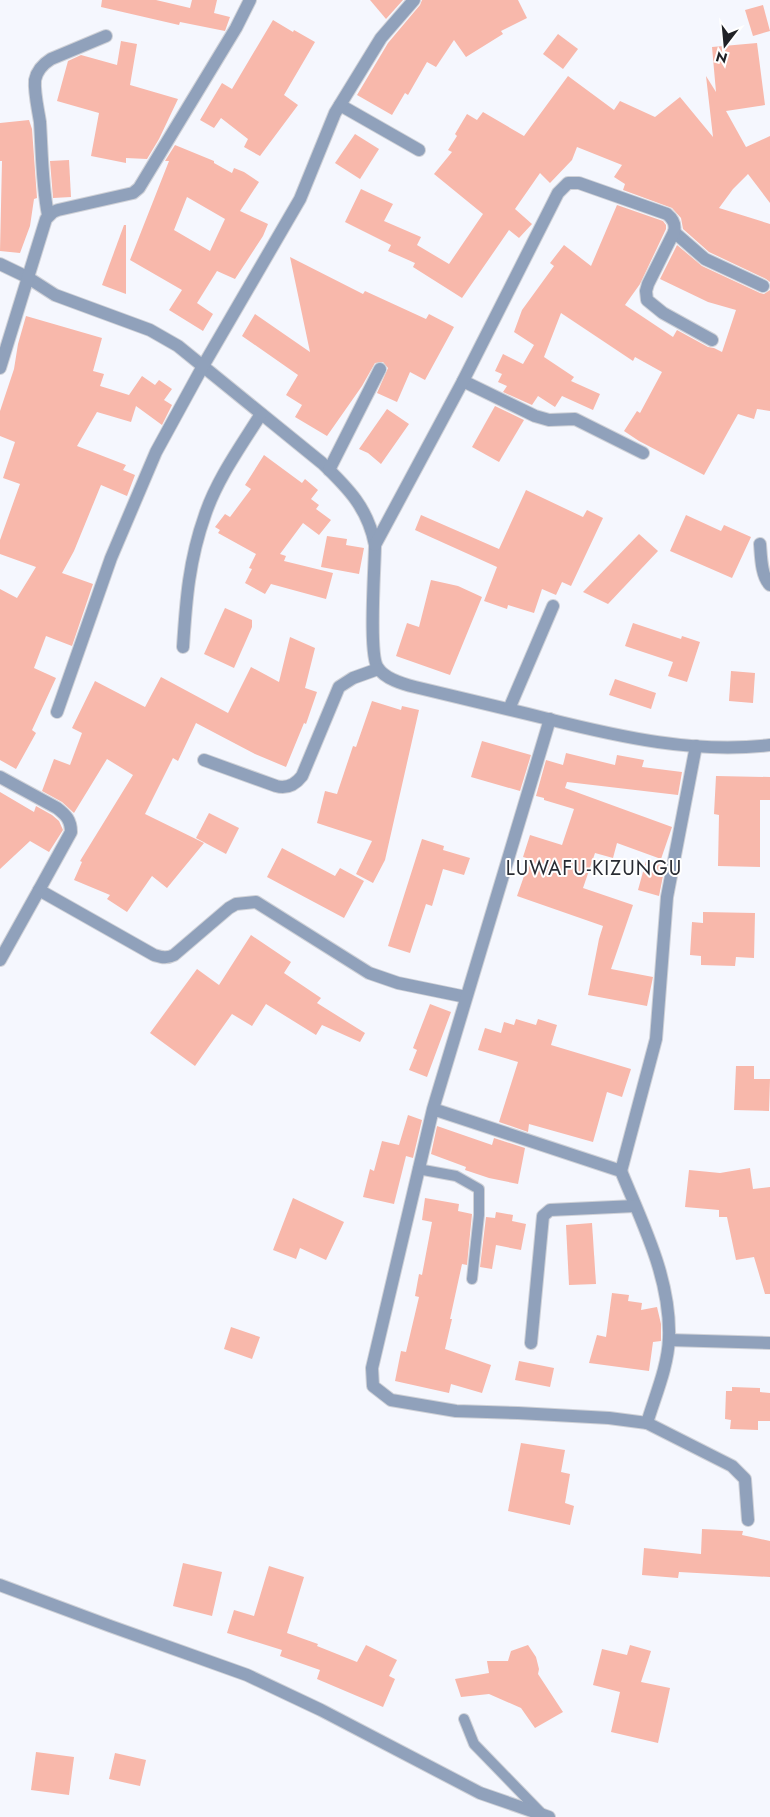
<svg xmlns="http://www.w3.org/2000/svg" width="770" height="1817" font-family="Jost,sans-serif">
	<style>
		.building { fill: #f8b8ab; fill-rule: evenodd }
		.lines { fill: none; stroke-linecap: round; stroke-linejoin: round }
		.service-casing { stroke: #cfd1d7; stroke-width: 12 }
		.minor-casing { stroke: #cfd1d7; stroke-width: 14 }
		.service { stroke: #90a1bb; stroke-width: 10 }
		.minor { stroke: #90a1bb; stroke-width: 12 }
		.labels { text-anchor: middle; stroke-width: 4; stroke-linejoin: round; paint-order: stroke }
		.quarter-label { font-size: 20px; letter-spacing: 1px; fill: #292c34; stroke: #fff }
	</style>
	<rect width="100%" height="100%" fill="#f5f7fe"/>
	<!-- building -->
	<g class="building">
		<polygon points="102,0 156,0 190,8 192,0 217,0 214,13 230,17 225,31 180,22 179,25 101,7"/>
		<polygon points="370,0 403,0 386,19"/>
		<polygon points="422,0 518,0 527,18 501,31 503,34 466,57 454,40 436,67 427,62 408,95 405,93 392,115 357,95 388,43 420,5"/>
		<polygon points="763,5 770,31 753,36 745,10"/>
		<polygon points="273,20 293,32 294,30 315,42 284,95 298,105 260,156 244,147 248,139 221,118 214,128 200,120 222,83 232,89"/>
		<polygon points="558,34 578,49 563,69 543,54"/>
		<polygon points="121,41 137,44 130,85 178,99 159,139 147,159 126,158 126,163 91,156 99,113 57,101 68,61 81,55 117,65"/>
		<polygon points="757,43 765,105 726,111 746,147 770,136 770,203 748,174 733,189 719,208 770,224 770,282 766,279 709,252 683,229 681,218 672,208 623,190 625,184 614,177 622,165 577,147 572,160 550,183 540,173 515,209 532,224 519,238 509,230 462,298 413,267 415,263 388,251 391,245 345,222 361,189 393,204 384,221 421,237 417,245 449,264 483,214 434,174 452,152 448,150 457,136 455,134 467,114 477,120 483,112 524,136 568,76 614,110 620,101 655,117 680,97 713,137 706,76 716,92 712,47"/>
		<polygon points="29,120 32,129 37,198 34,199 30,226 20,253 0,251 2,161 0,161 0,123"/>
		<polygon points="355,134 379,149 360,179 335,163"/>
		<path d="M175 145 214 161V163L232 173 234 168 244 172 259 182 240 211 268 224 263 236 235 279 217 271 197 303 213 314 203 331 169 310 182 290 130 260 169 161H165ZM187 197 225 219 210 251 174 230Z"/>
		<polygon points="69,160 71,197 53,198 50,161"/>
		<polygon points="617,205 663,221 666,225 666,229 640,284 625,305 673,337 677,330 708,347 714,348 722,352 736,310 708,302 660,279 677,245 702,266 760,293 764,294 770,290 770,411 757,409 754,419 738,414 704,475 639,441 624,431 637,411 640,413 662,372 635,357 633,361 561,313 544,357 574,377 571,381 600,394 593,410 562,396 555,407 538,396 532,405 503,392 507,386 498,382 502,374 495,371 503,354 523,364 534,345 514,332 522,310 554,266 550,263 564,245 591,266"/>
		<polygon points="124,225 126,225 126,294 102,285"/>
		<polygon points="290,257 363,294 365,291 426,319 429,314 454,327 425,380 410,372 397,402 377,393 388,368 383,362 375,363 362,386 327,436 295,417 302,405 286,395 298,375 242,336 255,314 310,352"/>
		<polygon points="26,316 102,338 93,371 104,374 100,386 129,395 142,376 155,385 159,380 172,389 164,400 172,405 162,425 136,406 131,422 97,412 77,446 126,465 123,470 135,475 127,496 101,485 74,551 62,573 93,584 72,646 46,636 34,668 56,678 32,730 36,733 16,769 0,760 0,589 17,598 36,567 0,554 0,540 20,484 3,478 15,442 0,436 0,411 14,369 18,344"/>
		<polygon points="495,406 524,420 499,462 472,447"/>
		<polygon points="387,409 409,424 381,464 368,453 359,449"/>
		<polygon points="264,455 302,483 305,479 318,490 311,499 319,505 316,509 331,520 319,535 303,523 280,554 286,556 284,561 333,573 326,599 271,584 265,594 245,583 252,569 249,568 256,554 218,533 220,530 215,527 225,514 230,517 251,489 245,485"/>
		<polygon points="526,490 583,517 587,510 603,518 571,586 562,582 556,595 542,589 534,613 508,605 507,609 484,601 497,567 415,530 421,515 499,549"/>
		<polygon points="686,515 721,531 724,525 751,537 732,578 670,551"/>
		<polygon points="639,534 658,551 608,604 583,592"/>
		<polygon points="327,536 347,539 346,545 364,548 359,574 321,567"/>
		<polygon points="431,580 458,586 482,597 450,675 396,656 407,623 419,627"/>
		<polygon points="225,608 252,620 252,627 234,668 204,654"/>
		<polygon points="633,623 681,639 682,636 700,642 687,682 668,676 673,662 625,646"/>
		<polygon points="290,637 315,648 305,688 317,692 306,724 304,723 286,767 255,754 196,723 178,761 173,758 145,814 204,843 167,888 152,876 127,912 107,899 110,895 74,880 82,862 80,861 133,775 107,759 74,813 62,802 42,791 54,759 70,765 82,733 72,728 95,681 145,707 161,677 228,713 251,667 279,682"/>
		<polygon points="731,671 755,673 753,703 729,701"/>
		<polygon points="615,679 656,693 651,709 609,695"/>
		<polygon points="372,701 401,710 402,706 419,710 385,860 373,883 356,874 372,841 317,823 325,791 337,794 353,746 356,747"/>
		<polygon points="482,741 531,755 520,791 471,777"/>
		<polygon points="566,753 615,765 617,755 644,760 642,767 682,772 678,795 567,782 565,788 672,827 661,859 617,843 613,858 595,853 583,888 633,905 611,969 653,977 647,1006 588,995 599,939 603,926 517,896 530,859 523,857 530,835 562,845 574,809 544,800 544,798 536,796 546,760 563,765"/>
		<polygon points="716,776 770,777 770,800 760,800 760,867 718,866 719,815 714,814"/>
		<polygon points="0,792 34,812 36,806 52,815 59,821 63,830 49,852 30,841 0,869"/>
		<polygon points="209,813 239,828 226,854 196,838"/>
		<polygon points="422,839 444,846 443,850 470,858 464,875 443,869 432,906 426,904 410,953 388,946"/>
		<polygon points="282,848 335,876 340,868 364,881 344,918 267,877"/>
		<polygon points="646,861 665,866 659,896 638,890"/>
		<polygon points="703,912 755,913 754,958 736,957 735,966 701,965 701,956 690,955 692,922 703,923"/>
		<polygon points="251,935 291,962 284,973 321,998 317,1003 365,1033 360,1042 322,1025 316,1035 266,1004 252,1026 232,1014 195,1066 150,1033 197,969 219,985"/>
		<polygon points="430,1004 451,1012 427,1077 409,1070 417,1050 413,1048"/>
		<polygon points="516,1019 536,1025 538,1019 557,1025 551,1045 631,1069 622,1097 607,1092 593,1142 529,1124 528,1132 499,1122 518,1062 478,1050 485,1028 501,1033 504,1022 514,1025"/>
		<polygon points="736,1066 754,1066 754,1079 770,1079 769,1111 734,1110"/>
		<polygon points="408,1115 422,1120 413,1158 406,1156 394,1204 363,1197 370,1169 374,1171 382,1141 399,1145"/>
		<polygon points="437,1126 492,1145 494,1138 525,1148 518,1184 489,1178 465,1170 466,1167 431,1154"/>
		<polygon points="750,1168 753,1189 770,1187 770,1294 765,1294 754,1257 736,1260 727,1217 719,1217 719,1210 685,1207 689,1170 720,1173"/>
		<polygon points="293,1198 344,1222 326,1260 300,1248 296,1259 273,1250"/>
		<polygon points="425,1198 459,1204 458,1211 472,1214 467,1265 462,1264 450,1319 452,1319 445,1349 491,1365 482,1393 451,1384 449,1393 395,1381 401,1351 406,1352 419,1297 415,1296 419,1274 422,1275 432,1222 422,1220"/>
		<polygon points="496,1212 513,1215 512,1221 526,1224 521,1250 496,1245 492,1269 480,1267 486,1217 495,1218"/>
		<polygon points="592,1223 596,1284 569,1285 566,1225"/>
		<polygon points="612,1293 629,1295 628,1301 642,1303 641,1310 657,1307 661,1324 661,1341 653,1342 649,1371 589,1363 597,1335 606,1337"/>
		<polygon points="231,1327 260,1337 252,1359 224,1349"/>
		<polygon points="519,1361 554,1368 550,1387 515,1380"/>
		<polygon points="732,1387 760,1388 760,1392 770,1393 770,1421 758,1421 758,1430 730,1429 731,1420 725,1419 726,1391 732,1391"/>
		<polygon points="521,1443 565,1450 561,1472 570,1474 565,1503 574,1506 570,1525 508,1511"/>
		<polygon points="702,1529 743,1531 742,1535 770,1541 770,1577 679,1572 678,1578 642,1575 644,1548 701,1554"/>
		<polygon points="183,1563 222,1572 212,1616 173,1606"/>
		<polygon points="269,1566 304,1577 287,1633 318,1644 317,1646 357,1662 366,1645 397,1660 389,1676 395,1679 383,1707 317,1679 320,1670 280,1656 282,1650 227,1633 234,1610 254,1616"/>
		<polygon points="528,1645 536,1657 539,1669 538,1674 563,1712 535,1728 521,1708 489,1694 461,1697 455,1679 489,1673 487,1661 508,1661 511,1651"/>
		<polygon points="630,1645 651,1651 641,1682 670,1688 658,1743 611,1732 620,1692 593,1685 602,1649 627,1655"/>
		<polygon points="36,1752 74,1757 69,1795 31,1790"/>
		<polygon points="115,1753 146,1760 140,1786 109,1779"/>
	</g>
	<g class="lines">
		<!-- service casing -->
		<g class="service-casing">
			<g id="service">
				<polyline points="418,1169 456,1176 479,1189 479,1215 472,1279"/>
				<polyline points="464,1719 474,1744 541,1813"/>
			</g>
		</g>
		<!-- minor casing -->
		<g class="minor-casing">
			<g id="minor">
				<polyline points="340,105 419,150"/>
				<path d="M48 215C42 184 42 154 40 122 38 109 34 93 35 80 37 70 43 64 51 59L106 36"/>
				<polyline points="674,232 705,259 763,286"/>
				<path d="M0 264 27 277 55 295 150 330 178 346 322 463C348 488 368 508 375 545 375 566 368 655 378 668 385 679 403 684 415 687 460 698 504 708 548 719 620 737 696 754 770 745"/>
				<polyline points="0,368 46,219 53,212 58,210 133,193 139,188 236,28 250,0"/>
				<polyline points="463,381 535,416 549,420 575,419 643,453"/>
				<polyline points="329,470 380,369"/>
				<path d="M760 544C761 556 761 576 770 585"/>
				<path d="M375 545 463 381 558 193 568 183H579L667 214C673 219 676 224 674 232L648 284 646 291 647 300 663 313 712 340"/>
				<path d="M183 647C186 600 189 560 205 515 217 479 241 446 261 414"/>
				<polyline points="509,709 553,606"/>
				<polyline points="57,712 111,558 156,452 203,366 300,199 335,113 381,38 414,0"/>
				<path d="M204 760 276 786C287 789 295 785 302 776L339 687 353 678 378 669"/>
				<path d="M0 777 57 808C66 815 71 820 71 832L39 890"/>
				<path d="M0 960 39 890 154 955C161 957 166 959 174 955L229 908 236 904 256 902 369 973 398 983 466 997"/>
				<path d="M433 1109 621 1171C643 1225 671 1279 669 1338 668 1367 655 1396 647 1423L609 1418 518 1413 456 1411 391 1400 373 1386 372 1368 433 1109 550 719"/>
				<polyline points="621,1171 656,1039 667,897 696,746"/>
				<polyline points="669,1340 770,1343"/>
				<polyline points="531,1343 543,1216 550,1210 635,1206"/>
				<polyline points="647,1423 732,1466 745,1479 748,1520"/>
				<polyline points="0,1585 110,1626 247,1675 321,1710 480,1793 549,1817"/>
			</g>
		</g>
		<!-- service -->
		<use href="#service" class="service"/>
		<!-- minor -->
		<use href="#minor" class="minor"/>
	</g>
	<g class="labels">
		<!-- quarter labels -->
		<g class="quarter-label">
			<text x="594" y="875">LUWAFU-KIZUNGU</text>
		</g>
	</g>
	<!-- north arrow -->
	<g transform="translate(725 45) rotate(196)" stroke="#ffffff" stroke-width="4" paint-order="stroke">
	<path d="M0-4L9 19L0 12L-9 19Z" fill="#212226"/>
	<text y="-8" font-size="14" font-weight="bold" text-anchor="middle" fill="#212226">N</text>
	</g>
</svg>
